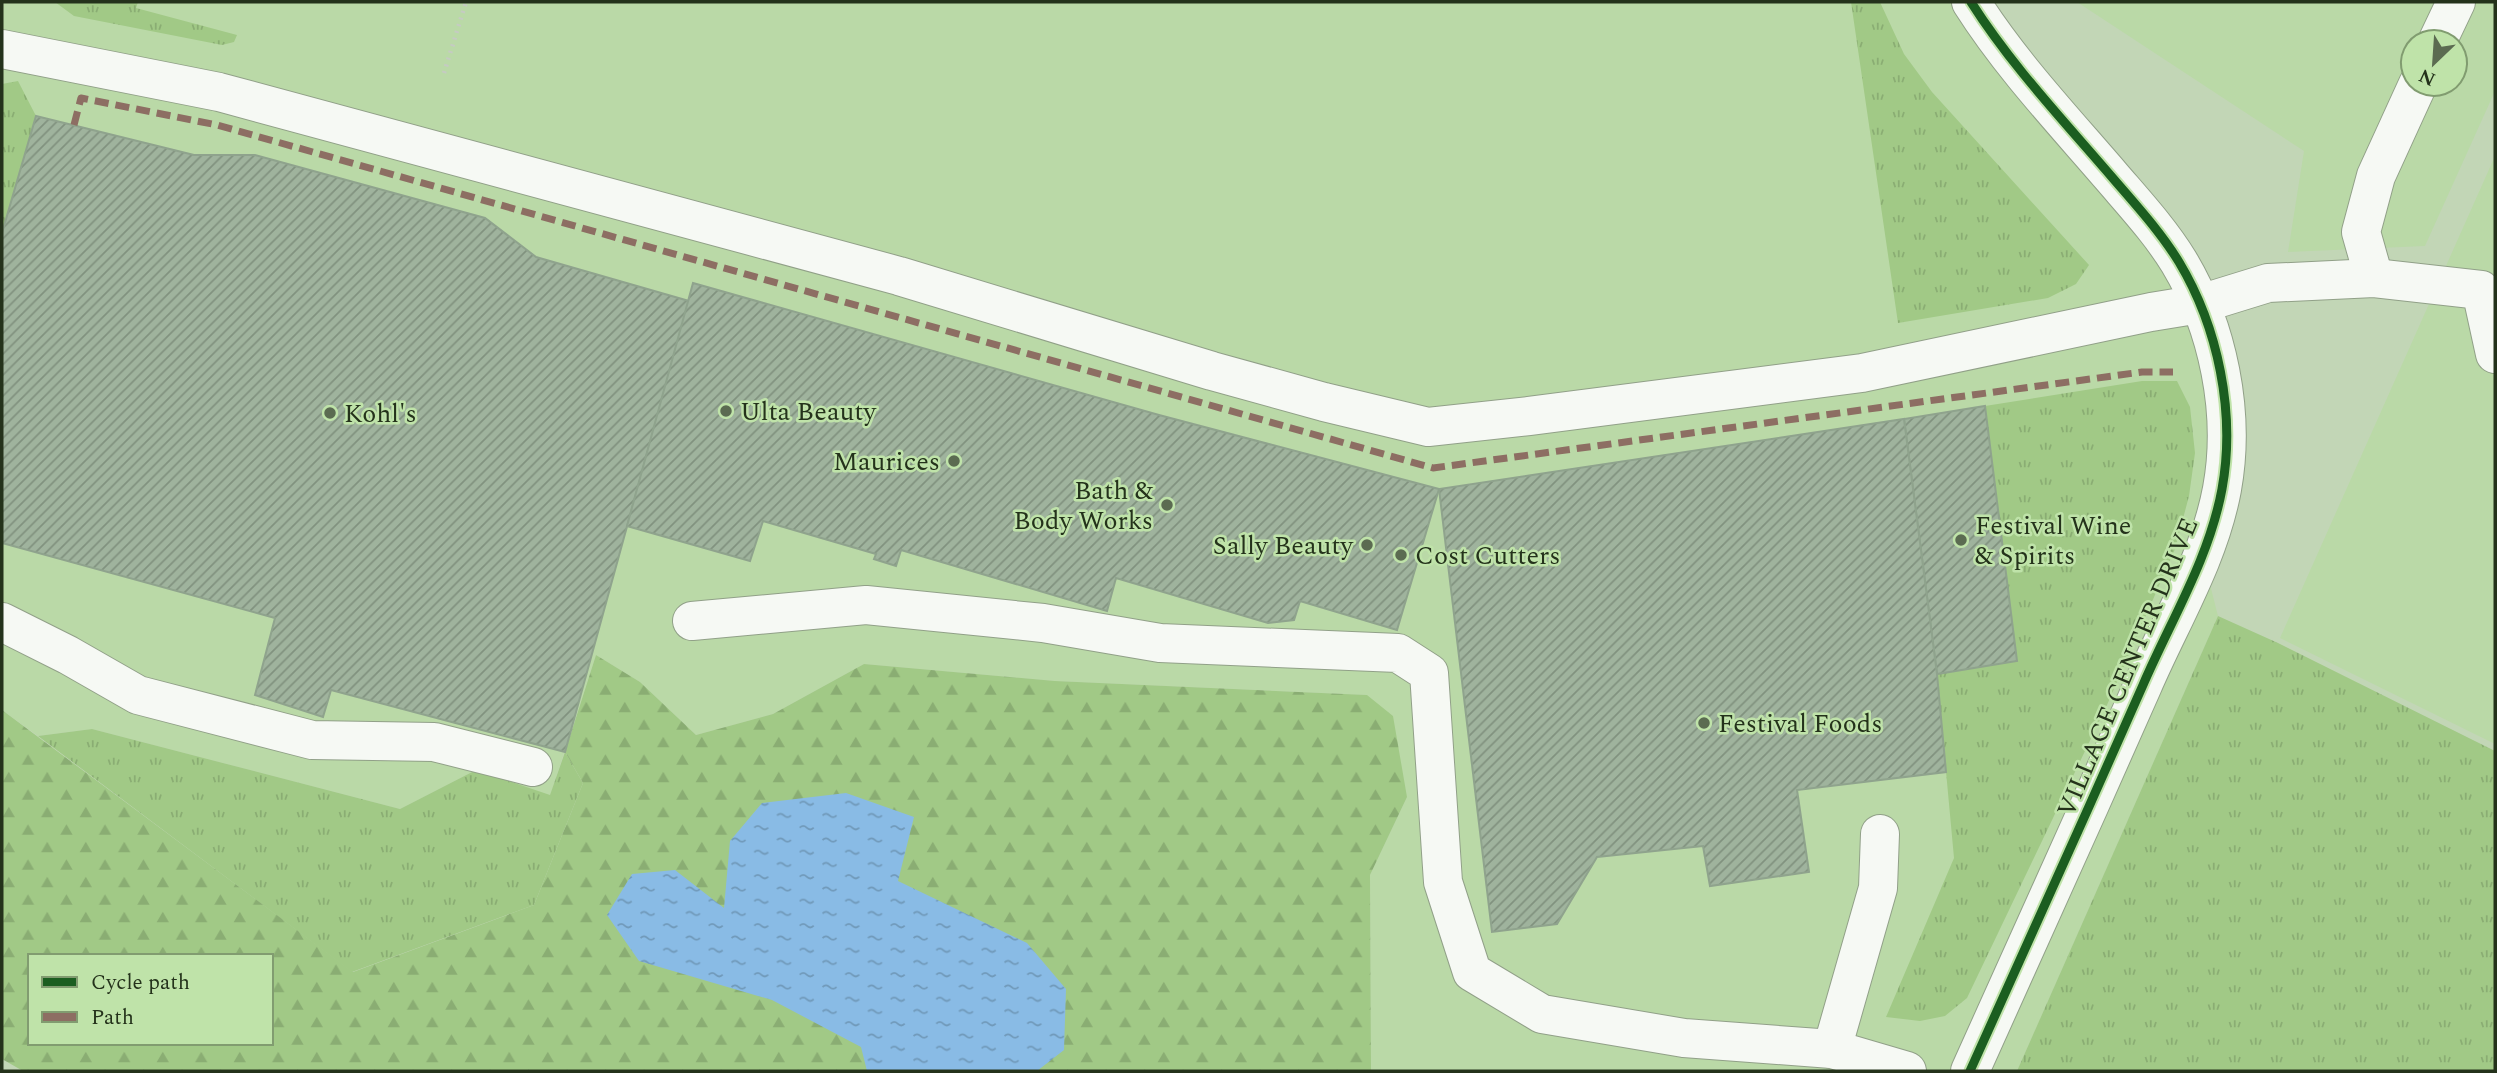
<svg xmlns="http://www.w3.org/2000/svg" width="2497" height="1073" font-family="Spectral,serif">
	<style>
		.built { fill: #bad9a7; fill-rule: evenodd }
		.grass { fill: url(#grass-tufts) }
		.forest { fill: url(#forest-firs); fill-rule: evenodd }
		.water { fill: url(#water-ripples) }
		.building { fill: url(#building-hatch); stroke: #8fa38d; stroke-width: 2 }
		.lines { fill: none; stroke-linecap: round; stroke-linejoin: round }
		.minor-casing { stroke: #91a088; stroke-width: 40 }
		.path { stroke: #c5cbc2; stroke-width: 4.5; stroke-dasharray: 2 5; stroke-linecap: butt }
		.minor { stroke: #f6f9f4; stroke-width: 38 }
		.quiet { stroke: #8d6e63; stroke-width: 7; stroke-dasharray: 14 7; stroke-linecap: butt }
		.cycleway-casing { stroke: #bfe3a9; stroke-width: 13 }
		.cycleway { stroke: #1b5e20; stroke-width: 9 }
		.poi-dot { fill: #5b6b51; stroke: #bfe3a9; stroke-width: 2.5 }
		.labels { text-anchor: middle; stroke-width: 5; stroke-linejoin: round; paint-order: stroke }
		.poi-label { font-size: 26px; fill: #24321b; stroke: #bfe3a9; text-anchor: start }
		.street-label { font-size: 26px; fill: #24321b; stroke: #bfe3a9 }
	</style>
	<defs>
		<pattern id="grass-tufts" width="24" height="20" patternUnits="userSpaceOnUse" patternTransform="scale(1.75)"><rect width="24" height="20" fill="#a1c986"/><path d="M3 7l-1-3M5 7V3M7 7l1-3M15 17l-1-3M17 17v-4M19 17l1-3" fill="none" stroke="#8aad73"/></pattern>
		<pattern id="forest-firs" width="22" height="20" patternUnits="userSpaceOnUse" patternTransform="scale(1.75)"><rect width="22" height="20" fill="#a1c986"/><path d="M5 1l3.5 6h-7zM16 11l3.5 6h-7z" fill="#8aad73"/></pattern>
		<pattern id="water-ripples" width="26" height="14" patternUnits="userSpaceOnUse" patternTransform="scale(1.75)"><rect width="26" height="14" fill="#89bbe5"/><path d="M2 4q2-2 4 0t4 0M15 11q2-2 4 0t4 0" fill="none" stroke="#7099b9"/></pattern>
		<pattern id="building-hatch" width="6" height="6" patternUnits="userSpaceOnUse" patternTransform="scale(1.75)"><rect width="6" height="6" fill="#9fb39d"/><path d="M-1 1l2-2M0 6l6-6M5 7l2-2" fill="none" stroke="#81927f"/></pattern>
	</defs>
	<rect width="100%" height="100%" fill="#c2d6b6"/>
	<!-- built -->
	<g class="built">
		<polygon points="2,2 1971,2 2152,224 2215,348 2203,557 2218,616 2017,1071 1371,1070 1370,875 1407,797 1367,695 1055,681 864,664 773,714 696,735 640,682 596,655 550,796 476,770 400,809 92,729 38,736 2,710"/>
		<path d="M2077 2H2495V91L2425 246 2288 252 2304 151ZM2413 42H2455V84H2413Z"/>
		<polygon points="2495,156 2495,744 2280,638"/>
	</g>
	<!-- grass -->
	<g class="grass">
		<polygon points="55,2 138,2 136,8 237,35 234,42 222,45 74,16"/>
		<polygon points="1851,2 1880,2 1904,54 1932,92 2089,265 2076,284 2048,298 1898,323"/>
		<polygon points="18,81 36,116 2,233 2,84"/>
		<polygon points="2142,381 2177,381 2190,407 2195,453 2189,496 2175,549 2107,705 1967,998 1945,1016 1920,1021 1886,1017 1954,858 1937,674 2017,661 1985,406"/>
		<polygon points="2218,616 2278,643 2495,751 2495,1071 2017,1071"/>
		<polygon points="92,729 400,809 476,770 550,795 565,752 583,783 534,905 352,972 38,736"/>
	</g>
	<!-- forest -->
	<path class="forest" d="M596 655 640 682 696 735 773 714 864 664 1055 681 1367 695 1393 716 1407 797 1370 875 1371 1071H23L2 1059V710L353 972 534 905 583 783 565 752ZM30 956H271V1043H30Z"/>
	<!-- water -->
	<polygon class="water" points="846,793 914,817 898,881 1027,943 1066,989 1064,1050 1037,1071 867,1071 861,1047 772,1000 639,961 607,915 632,874 675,870 724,908 730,841 762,803"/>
	<!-- building -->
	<g class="building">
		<polygon points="36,116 194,155 255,155 485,218 536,257 689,301 565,752 331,690 323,717 255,695 275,618 2,543 2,233"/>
		<polygon points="693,283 1159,415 1439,489 1397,630 1300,601 1294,620 1268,623 1116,578 1107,611 901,550 896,566 874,559 876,554 763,521 750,561 627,526"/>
		<polygon points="1985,406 2017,661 1937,674 1904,419"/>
		<polygon points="1904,419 1937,674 1946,772 1797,790 1809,872 1710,886 1703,846 1597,857 1557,924 1492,932 1439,489"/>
	</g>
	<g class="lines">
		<!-- minor casing -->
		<g class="minor-casing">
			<g id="minor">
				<polyline points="2437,42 2456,2"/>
				<polyline points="2,49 219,92 899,276 1212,371 1324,402 1428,427 1529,416 1862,373 2151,312 2200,304 2268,283 2374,278 2481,290 2495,354"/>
				<polyline points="2374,278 2361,232 2376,176 2418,84"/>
				<polyline points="692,621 866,605 1043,623 1160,643 1398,653 1429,673 1443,882 1472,972 1542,1014 1684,1038 1832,1049 1907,1071"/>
				<polyline points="2,622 68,655 138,695 312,740 434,742 533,767"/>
				<polyline points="1832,1049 1878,888 1880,834"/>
				<path d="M1970 1071C2028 943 2086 814 2143 685 2171 620 2209 559 2222 489 2236 413 2218 327 2179 262 2160 231 2135 204 2111 176 2063 120 2011 65 1971 2"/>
			</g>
		</g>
		<!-- path -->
		<polyline class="path" points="444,73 466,2"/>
		<!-- minor -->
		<use href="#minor" class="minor"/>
		<!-- quiet -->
		<polyline class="quiet" points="74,125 81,98 217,125 1433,468 2142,372 2173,372"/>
		<!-- cycleway casing -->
		<g class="cycleway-casing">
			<path id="cycleway" d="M1970 1071C2028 943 2086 814 2143 685 2171 620 2209 559 2222 489 2236 413 2218 327 2179 262 2160 231 2135 204 2111 176 2063 120 2011 65 1971 2"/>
		</g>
		<!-- cycleway -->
		<use href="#cycleway" class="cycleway"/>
	</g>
	<!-- markers -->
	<g class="poi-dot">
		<circle cx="726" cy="411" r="7"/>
		<circle cx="330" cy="413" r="7"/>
		<circle cx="954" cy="461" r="7"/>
		<circle cx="1167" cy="505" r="7"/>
		<circle cx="1961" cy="540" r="7"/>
		<circle cx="1367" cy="545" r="7"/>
		<circle cx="1401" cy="555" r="7"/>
		<circle cx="1704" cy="723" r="7"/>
	</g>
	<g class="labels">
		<!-- poi labels -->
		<g class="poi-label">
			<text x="740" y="420">Ulta Beauty</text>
			<text x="344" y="422">Kohl's</text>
			<text x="940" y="470" text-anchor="end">Maurices</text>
			<text x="1153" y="499" text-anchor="end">Bath &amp;<tspan x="1153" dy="30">Body Works</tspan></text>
			<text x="1975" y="534">Festival Wine<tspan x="1975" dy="30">&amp; Spirits</tspan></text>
			<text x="1353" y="554" text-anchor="end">Sally Beauty</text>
			<text x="1415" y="564">Cost Cutters</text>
			<text x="1718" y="732">Festival Foods</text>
		</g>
		<!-- street labels -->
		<g class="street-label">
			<text transform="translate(2127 667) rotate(-67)" y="9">VILLAGE CENTER DRIVE</text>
		</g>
	</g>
	<!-- border -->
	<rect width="2497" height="1073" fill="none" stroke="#24321b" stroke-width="7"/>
	<!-- legend -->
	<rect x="28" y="954" width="245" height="91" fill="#bfe3a9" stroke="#819c70" stroke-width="2"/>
	<rect x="42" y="977" width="35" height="10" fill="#1b5e20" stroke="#819c70" stroke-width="2"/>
	<text x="91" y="989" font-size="21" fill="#24321b">Cycle path</text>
	<rect x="42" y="1012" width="35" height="10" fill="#8d6e63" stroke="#819c70" stroke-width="2"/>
	<text x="91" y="1024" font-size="21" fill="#24321b">Path</text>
	<!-- north arrow -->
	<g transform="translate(2434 63) rotate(205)"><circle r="33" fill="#bfe3a9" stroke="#819c70" stroke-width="2"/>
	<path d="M0-5L12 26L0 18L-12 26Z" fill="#5b6b51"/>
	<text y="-10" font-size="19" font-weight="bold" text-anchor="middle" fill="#24321b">N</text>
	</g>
</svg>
